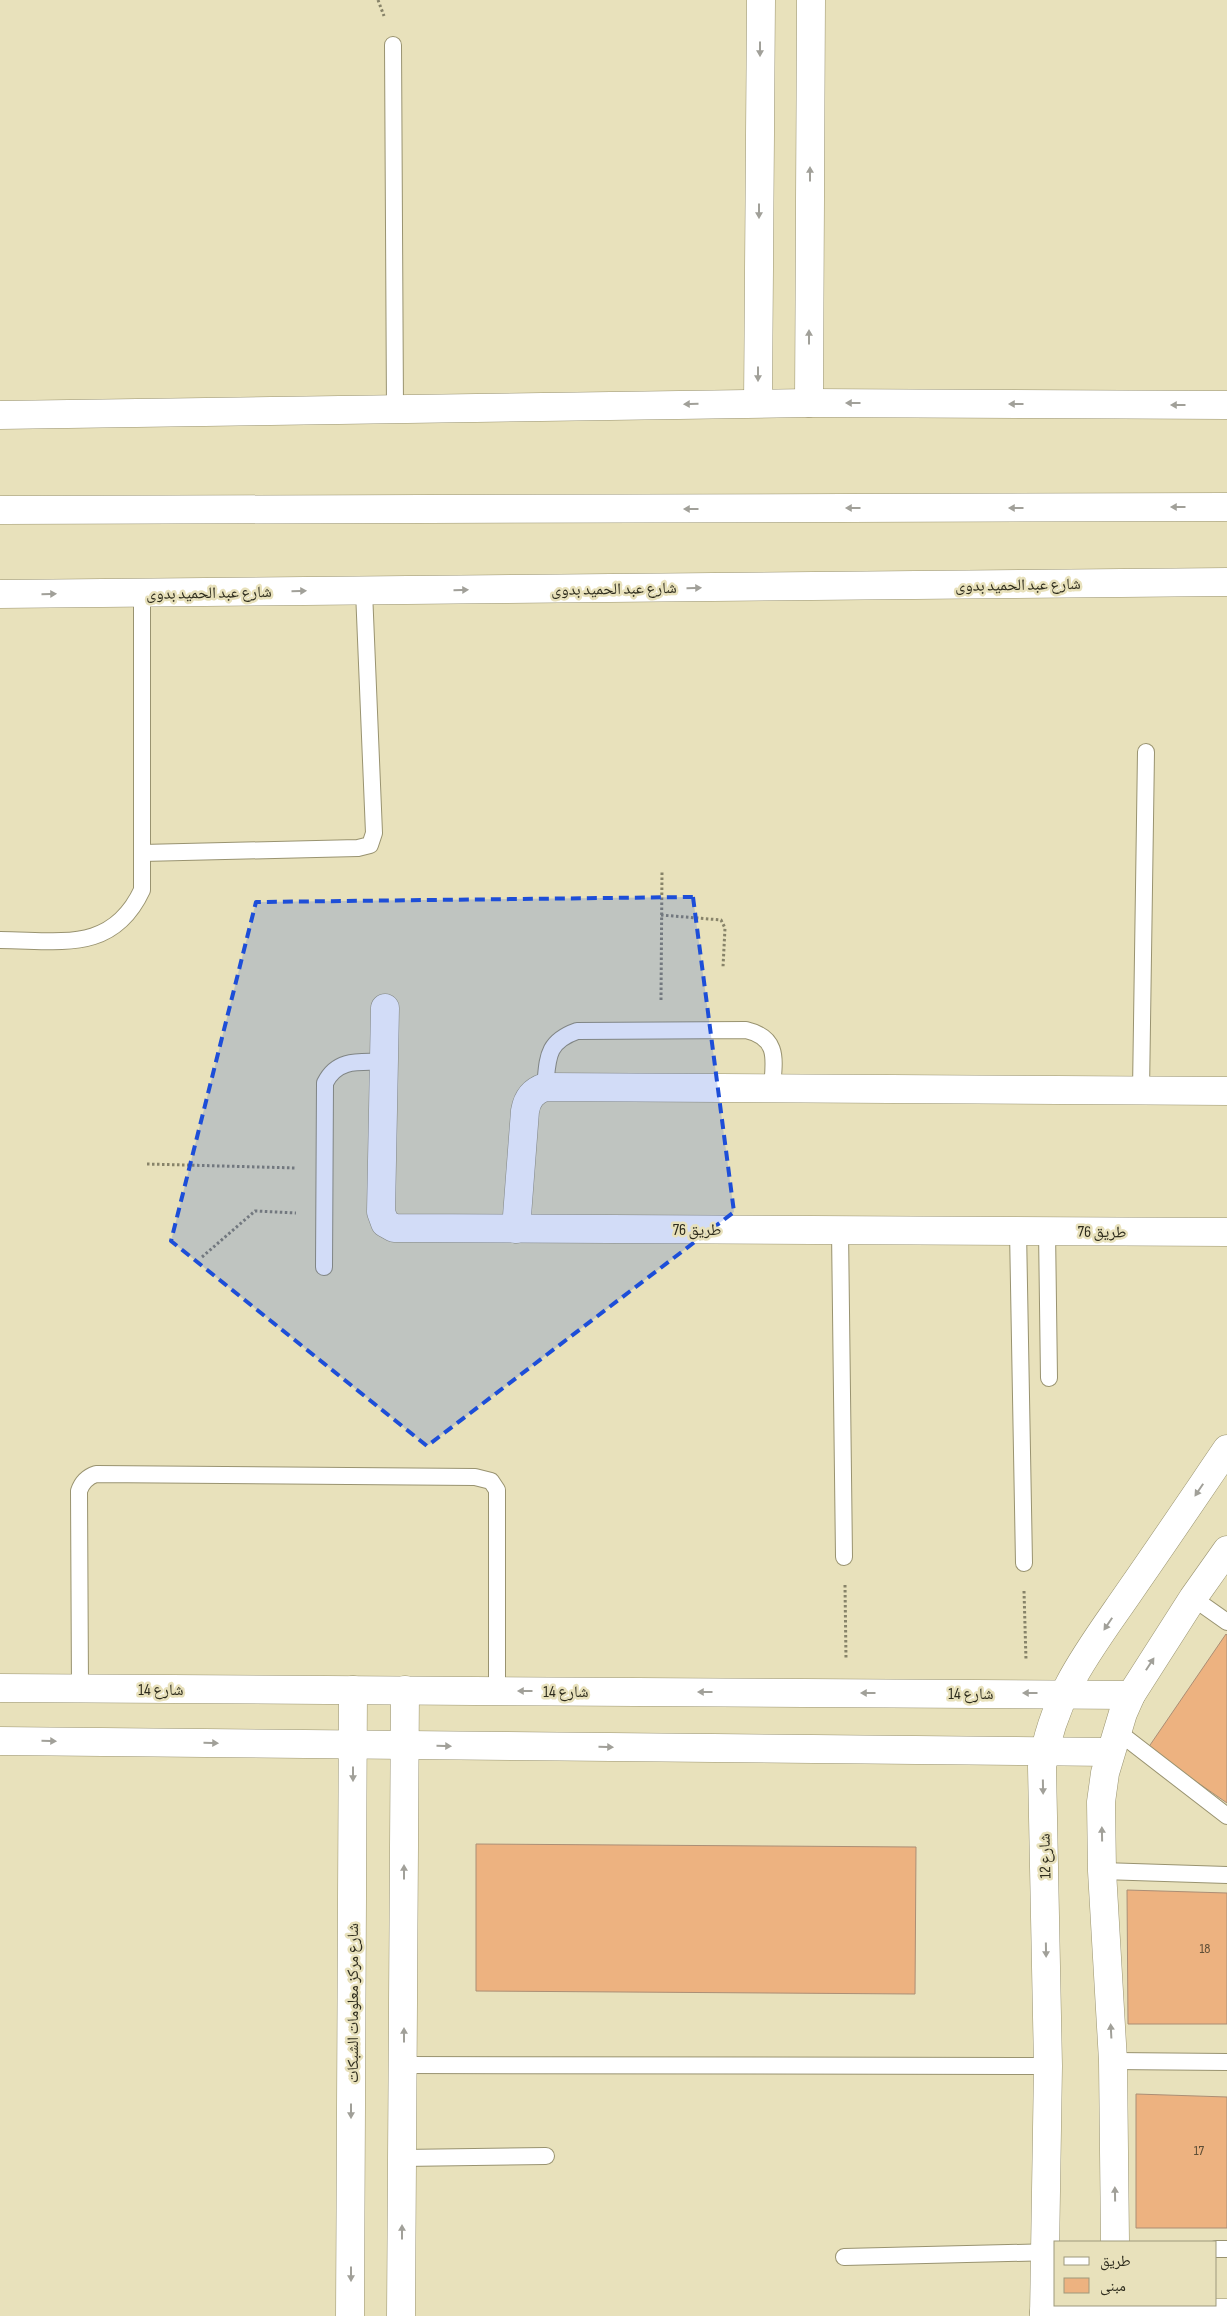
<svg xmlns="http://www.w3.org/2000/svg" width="1227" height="2316" font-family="'Sofia Sans Condensed','Noto Naskh Arabic',sans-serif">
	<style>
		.building { fill: #edb280; stroke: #ab8e75 }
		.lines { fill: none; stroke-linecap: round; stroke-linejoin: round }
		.service-casing { stroke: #999370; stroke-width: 18 }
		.minor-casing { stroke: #999370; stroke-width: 29 }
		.secondary-casing { stroke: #999370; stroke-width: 29 }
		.path { stroke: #878369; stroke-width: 3; stroke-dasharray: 2.5 2.5; stroke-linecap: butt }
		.service { stroke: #fff; stroke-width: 16 }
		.minor { stroke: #fff; stroke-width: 28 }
		.secondary { stroke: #fff; stroke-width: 28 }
		.oneway { fill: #a1a099 }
		.marked { fill: #1d4ed8; fill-opacity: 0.2; stroke: #1d4ed8; stroke-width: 4; stroke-dasharray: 10 6; stroke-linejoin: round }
		.labels { text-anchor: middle; stroke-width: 5; stroke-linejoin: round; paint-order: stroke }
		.number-label { font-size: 14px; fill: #5e4e36 }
		.street-label { font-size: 16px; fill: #2e2c1d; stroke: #e8e1bb }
	</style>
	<rect width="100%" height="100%" fill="#e8e1bb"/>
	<!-- building -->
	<g class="building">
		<polygon points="1226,1634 1227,1635 1227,1803 1148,1748"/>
		<polygon points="476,1844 916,1847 915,1994 476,1991"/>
		<polygon points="1127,1890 1227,1893 1227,2024 1128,2024"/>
		<polygon points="1136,2094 1227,2097 1227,2228 1136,2228"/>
	</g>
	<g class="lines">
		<!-- service casing -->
		<g class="service-casing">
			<g id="service">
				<polyline points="393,45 395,409"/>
				<polyline points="142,853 358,848 370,845 374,833 364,591"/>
				<path d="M0 940C59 940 112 954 142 890V593"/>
				<path d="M545 1087C548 1058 546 1042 577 1031L746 1030C780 1038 774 1061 772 1088"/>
				<polyline points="1141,1091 1146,752"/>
				<polyline points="840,1230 844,1557"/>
				<polyline points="1018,1230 1024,1563"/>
				<polyline points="1047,1230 1049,1378"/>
				<path d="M324 1267 325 1083C337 1058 360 1062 384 1062"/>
				<polyline points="1193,1598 1227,1622"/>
				<path d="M80 1688 79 1491C82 1482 87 1477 96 1474L475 1477 491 1481 497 1490V1691"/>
				<polyline points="1117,1731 1227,1816"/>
				<polyline points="1102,1871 1227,1875"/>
				<polyline points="1113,2061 1227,2062"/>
				<polyline points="404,2065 1048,2066"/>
				<polyline points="402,2158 546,2156"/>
				<polyline points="1216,2249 1227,2249"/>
				<polyline points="844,2257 1054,2252"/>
			</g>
		</g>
		<!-- minor casing -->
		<g class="minor-casing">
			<g id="minor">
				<polyline points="758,403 761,0"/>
				<polyline points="809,403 811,0"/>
				<polyline points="0,415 809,403 1227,405"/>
				<polyline points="385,1008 381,1212 385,1223 394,1228 1227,1232"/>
				<path d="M516 1229 525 1111C527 1099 533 1091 545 1087L1227 1091"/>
				<polyline points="0,1688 1131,1695"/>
				<polyline points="0,1741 1110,1752"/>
				<polyline points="1115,2242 1113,2061 1102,1871 1101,1802 1105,1773 1123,1713 1131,1695 1193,1598 1227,1550"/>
				<polyline points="1044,2312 1227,2313"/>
				<polyline points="350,2316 353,1690"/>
				<polyline points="401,2316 405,1690"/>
				<path d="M1044 2316 1048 2066 1042 1767C1053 1693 1091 1648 1132 1588 1164 1542 1195 1496 1227 1449"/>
			</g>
		</g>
		<!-- secondary casing -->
		<g class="secondary-casing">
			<g id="secondary">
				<polyline points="0,510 1227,507"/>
				<polyline points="0,594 1227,582"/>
			</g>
		</g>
		<!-- path -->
		<g class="path">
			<polyline points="378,0 384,16"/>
			<polyline points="661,915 721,920 725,928 723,967"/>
			<polyline points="661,1000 662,871"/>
			<polyline points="147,1164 296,1168"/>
			<polyline points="202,1257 255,1211 296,1213"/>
			<polyline points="845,1585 846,1659"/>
			<polyline points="1024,1591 1026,1660"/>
		</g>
		<!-- service -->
		<use href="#service" class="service"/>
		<!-- minor -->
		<use href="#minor" class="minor"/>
		<!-- secondary -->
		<use href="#secondary" class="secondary"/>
	</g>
	<!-- one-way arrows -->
	<defs><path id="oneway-solid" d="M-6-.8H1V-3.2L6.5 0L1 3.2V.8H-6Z" transform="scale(1.25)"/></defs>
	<g class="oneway">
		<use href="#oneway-solid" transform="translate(760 49) rotate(90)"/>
		<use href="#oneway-solid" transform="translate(810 174) rotate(-90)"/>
		<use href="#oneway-solid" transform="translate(759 211) rotate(90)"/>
		<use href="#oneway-solid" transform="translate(809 337) rotate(-90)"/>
		<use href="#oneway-solid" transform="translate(758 374) rotate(90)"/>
		<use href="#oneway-solid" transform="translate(853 403) rotate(-180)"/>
		<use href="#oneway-solid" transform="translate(691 404) rotate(179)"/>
		<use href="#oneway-solid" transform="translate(1016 404) rotate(-180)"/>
		<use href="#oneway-solid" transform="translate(1178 405) rotate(-180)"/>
		<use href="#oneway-solid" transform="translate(1178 507) rotate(180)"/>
		<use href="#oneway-solid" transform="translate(853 508) rotate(180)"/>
		<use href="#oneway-solid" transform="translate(1016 508) rotate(180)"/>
		<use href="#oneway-solid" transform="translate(691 509) rotate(180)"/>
		<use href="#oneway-solid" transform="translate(694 588) rotate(-1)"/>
		<use href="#oneway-solid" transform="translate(461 590) rotate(-1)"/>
		<use href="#oneway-solid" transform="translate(299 591) rotate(-1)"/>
		<use href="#oneway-solid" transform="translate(49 594) rotate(-1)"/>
		<use href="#oneway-solid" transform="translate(1199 1490) rotate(124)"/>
		<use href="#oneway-solid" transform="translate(1108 1624) rotate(124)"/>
		<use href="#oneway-solid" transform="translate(1150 1664) rotate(-57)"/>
		<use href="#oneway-solid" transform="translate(525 1691) rotate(-180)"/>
		<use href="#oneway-solid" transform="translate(705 1692) rotate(-180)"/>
		<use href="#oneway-solid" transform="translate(868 1693) rotate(-180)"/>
		<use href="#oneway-solid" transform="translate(1030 1693) rotate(-180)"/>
		<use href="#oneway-solid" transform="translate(49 1741) rotate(1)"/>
		<use href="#oneway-solid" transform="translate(211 1743) rotate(1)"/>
		<use href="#oneway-solid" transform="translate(444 1746) rotate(1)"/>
		<use href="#oneway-solid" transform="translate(606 1747) rotate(1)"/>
		<use href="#oneway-solid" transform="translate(353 1774) rotate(90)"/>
		<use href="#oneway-solid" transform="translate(1043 1787) rotate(89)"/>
		<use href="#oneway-solid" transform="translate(1102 1834) rotate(-91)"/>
		<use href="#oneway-solid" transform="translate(404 1872) rotate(-90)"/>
		<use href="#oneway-solid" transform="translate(1046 1950) rotate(89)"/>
		<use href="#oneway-solid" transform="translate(1111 2031) rotate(-93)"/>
		<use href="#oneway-solid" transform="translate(404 2035) rotate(-90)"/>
		<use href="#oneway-solid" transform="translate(351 2111) rotate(90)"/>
		<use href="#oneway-solid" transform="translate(1115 2194) rotate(-91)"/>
		<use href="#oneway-solid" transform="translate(402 2232) rotate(-90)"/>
		<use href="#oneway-solid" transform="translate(351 2274) rotate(90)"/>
	</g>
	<!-- marked area -->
	<path class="marked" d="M693 897 734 1212 427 1446 171 1241 256 902Z"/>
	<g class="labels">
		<!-- number labels -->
		<g class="number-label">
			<text x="1205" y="1953">18</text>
			<text x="1199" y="2155">17</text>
		</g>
		<!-- street labels -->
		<g class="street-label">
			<text transform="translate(1018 584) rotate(-1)" y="6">شارع عبد الحميد بدوى</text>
			<text transform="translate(614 588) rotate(-1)" y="6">شارع عبد الحميد بدوى</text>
			<text transform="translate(209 592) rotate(-1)" y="6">شارع عبد الحميد بدوى</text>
			<text x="697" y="1235">طريق 76</text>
			<text transform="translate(1102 1231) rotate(1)" y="6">طريق 76</text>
			<text x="161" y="1695">شارع 14</text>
			<text x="566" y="1697">شارع 14</text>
			<text x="971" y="1699">شارع 14</text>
			<text transform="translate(1044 1856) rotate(-91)" y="6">شارع 12</text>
			<text transform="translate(352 2003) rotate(-90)" y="6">شارع مركز معلومات الشبكات</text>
		</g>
	</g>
	<!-- legend -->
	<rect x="1054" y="2241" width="162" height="65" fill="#e8e1bb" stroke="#9e997c"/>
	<rect x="1064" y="2257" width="25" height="8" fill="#ffffff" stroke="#9e997c"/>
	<text x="1100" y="2266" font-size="15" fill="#2e2c1d">طريق</text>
	<rect x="1064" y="2278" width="25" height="15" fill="#edb280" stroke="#9e997c"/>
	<text x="1100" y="2291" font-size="15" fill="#2e2c1d">مبنى</text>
</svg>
